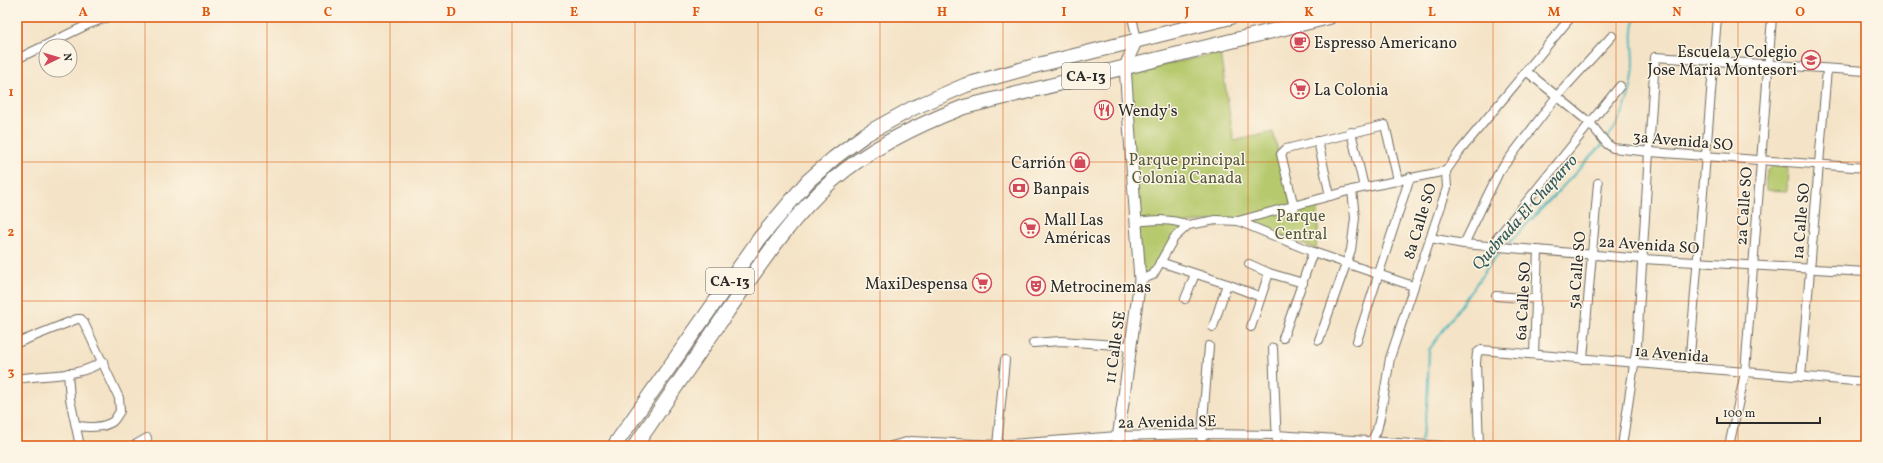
<svg xmlns="http://www.w3.org/2000/svg" width="1883" height="463" font-family="Vollkorn,serif">
	<style>
		.park { fill: #b6c96d; stroke: #707a4c }
		.lines { fill: none; stroke-linecap: round; stroke-linejoin: round }
		.stream { stroke: #44b4bb; stroke-width: 2 }
		.street-casing { stroke: #716b61; stroke-width: 10 }
		.secondary-casing { stroke: #716b61; stroke-width: 13 }
		.highway-casing { stroke: #716b61; stroke-width: 16 }
		.street { stroke: #fff; stroke-width: 8 }
		.secondary { stroke: #fff; stroke-width: 11 }
		.highway { stroke: #fff; stroke-width: 14 }
		.grid { fill: none; stroke: #df570e; stroke-width: 1; stroke-opacity: 0.55 }
		.labels { text-anchor: middle; stroke-width: 3; stroke-linejoin: round; paint-order: stroke }
		.shield { fill: #fcf5e5; stroke: #6a6863; stroke-width: 1 }
		.shield-label { font-size: 15px; font-weight: bold; fill: #2b2b2b }
		.poi-label { font-size: 16px; fill: #2b2b2b; stroke: #fcf5e5; text-anchor: start }
		.street-label { font-size: 16px; fill: #2b2b2b; stroke: #fcf5e5 }
		.park-label { font-size: 16px; fill: #555a3f; stroke: #fcf5e5 }
		.water-label { font-size: 17px; font-style: italic; fill: #345b5d; stroke: #fcf5e5 }
		.neatline { fill: none; stroke: #df570e; stroke-width: 1.5 }
		.grid-label { font-size: 13px; text-anchor: middle; font-weight: bold; fill: #df570e }
	</style>
	<rect width="100%" height="100%" fill="#fcf5e5"/>
	<filter id="ink" filterUnits="userSpaceOnUse"><feTurbulence type="fractalNoise" baseFrequency=".025" numOctaves="2"/><feDisplacementMap in="SourceGraphic" scale="8" xChannelSelector="R" yChannelSelector="G"/><feConvolveMatrix kernelMatrix="1 2 1 2 8 2 1 2 1" color-interpolation-filters="sRGB"/></filter>
	<filter id="wash" filterUnits="userSpaceOnUse"><feTurbulence type="fractalNoise" baseFrequency=".012" numOctaves="4" result="noise"/><feDisplacementMap in="SourceGraphic" scale="16" xChannelSelector="R" yChannelSelector="G"/><feGaussianBlur stdDeviation="0.9" result="paint"/><feColorMatrix in="noise" values="0 0 0 0 0 0 0 0 0 0 0 0 0 0 0 0 0 1.4 0 .05"/><feComposite in="paint" operator="in"/></filter>
	<g filter="url(#wash)">
		<rect width="100%" height="100%" fill="#f4e3c6"/>
		<!-- park -->
		<g class="park">
			<polygon points="1220,53 1234,141 1273,132 1292,205 1236,219 1188,223 1153,275 1140,280 1125,73"/>
			<path d="M1775 166H1788L1787 191 1766 190C1766 180 1764 169 1775 166Z"/>
			<polygon points="1318,202 1318,232 1316,249 1242,221"/>
		</g>
		<g class="lines">
			<!-- stream -->
			<g class="stream">
				<path d="M1606 140C1623 119 1633 91 1634 63 1634 47 1630 32 1636 17"/>
				<polyline points="1507,245 1603,144"/>
				<polyline points="1421,442 1427,408 1429,350 1493,260 1502,250"/>
			</g>
		</g>
	</g>
	<g filter="url(#ink)">
		<g class="lines">
			<!-- street casing -->
			<g class="street-casing">
				<g id="street">
					<polyline points="1132,17 1137,40"/>
					<polyline points="17,59 89,24 108,17"/>
					<polyline points="1526,71 1590,123 1607,144 1613,148 1650,152 1866,168"/>
					<polyline points="1351,132 1364,187"/>
					<polyline points="1318,141 1330,196"/>
					<polyline points="1294,207 1281,154 1286,149 1385,125 1398,180"/>
					<polyline points="1238,221 1313,252 1413,286"/>
					<path d="M1136 222C1154 220 1171 218 1188 225"/>
					<polyline points="1430,238 1464,244 1643,259 1866,272"/>
					<polyline points="1464,244 1499,172 1557,96 1612,36"/>
					<polyline points="1490,247 1620,86"/>
					<polyline points="1160,262 1227,284 1213,327"/>
					<polyline points="1249,264 1269,273 1303,283"/>
					<polyline points="1140,280 1153,275 1174,238 1188,225 1216,220 1238,221 1352,190 1446,171"/>
					<polyline points="1227,284 1261,297"/>
					<polyline points="1496,296 1536,299"/>
					<polyline points="1185,299 1195,274"/>
					<polyline points="1251,327 1269,273"/>
					<polyline points="1283,338 1313,252"/>
					<polyline points="1319,340 1351,250 1355,218 1352,190"/>
					<polyline points="1357,341 1410,177"/>
					<path d="M17 343 77 319H81L84 323 119 398 120 411C118 414 115 420 112 422 103 428 85 428 76 425"/>
					<polyline points="1033,343 1061,341 1130,346"/>
					<polyline points="1273,348 1277,446"/>
					<polyline points="1534,354 1538,250"/>
					<polyline points="1583,359 1598,183"/>
					<polyline points="1689,368 1717,17"/>
					<polyline points="68,373 70,399 80,446"/>
					<polyline points="1801,377 1827,69"/>
					<path d="M17 379C44 374 80 378 103 361"/>
					<polyline points="133,446 147,438"/>
					<polyline points="891,446 910,441 998,445 1118,436 1202,434 1276,435 1444,446"/>
					<polyline points="997,446 1005,360"/>
					<polyline points="1201,446 1209,346"/>
					<polyline points="1369,446 1377,430 1381,413 1390,358 1447,188 1446,171 1460,151 1571,17"/>
					<polyline points="1479,446 1476,363 1477,353 1481,350 1866,382"/>
					<polyline points="1622,446 1637,344 1655,57 1866,71"/>
					<polyline points="1729,446 1745,373 1772,17"/>
				</g>
			</g>
			<!-- secondary casing -->
			<g class="secondary-casing">
				<polyline id="secondary" points="1117,446 1140,280 1125,66 1137,40"/>
			</g>
			<!-- highway casing -->
			<g class="highway-casing">
				<g id="highway">
					<polyline points="614,446 760,238 808,181 834,158 866,134 913,108 966,85 1038,65 1231,17"/>
					<path d="M635 446C666 401 697 356 727 312 759 266 791 217 833 180 871 147 917 125 964 107L1329 17"/>
				</g>
			</g>
			<!-- street -->
			<use href="#street" class="street"/>
			<!-- secondary -->
			<use href="#secondary" class="secondary"/>
			<!-- highway -->
			<use href="#highway" class="highway"/>
		</g>
	</g>
	<!-- grid -->
	<path class="grid" d="M145 17V446M267 17V446M390 17V446M512 17V446M635 17V446M758 17V446M880 17V446M1003 17V446M1125 17V446M1248 17V446M1371 17V446M1493 17V446M1616 17V446M1738 17V446M17 162H1866M17 301H1866"/>
	<!-- icons -->
	<defs>
		<g id="cafe-ring" transform="scale(1)"><circle r="9.5" fill="#fcf5e5" stroke="#d1495b" stroke-width="1.5"/><path d="M-5.5-4.5H6V0H3Q3 3.5 0 3.5H-2.5Q-5.5 3.5-5.5 0ZM3-3.2v2h1.7v-2ZM-6 4.5H4V6H-6Z" fill="#d1495b"/></g>
		<g id="university-ring" transform="scale(1)"><circle r="9.5" fill="#fcf5e5" stroke="#d1495b" stroke-width="1.5"/><path d="M0-5L7-2L0 1L-7-2ZM-4 1L0 2.5L4 1V4Q0 6-4 4Z" fill="#d1495b"/></g>
		<g id="supermarket-ring" transform="scale(1)"><circle r="9.5" fill="#fcf5e5" stroke="#d1495b" stroke-width="1.5"/><path d="M-6-5.5h2.5l.6 2H6L4.5 2H-2.5L-4.4-4H-6ZM-1.5 3.2a1.3 1.3 0 1 0 .1 0ZM3 3.2a1.3 1.3 0 1 0 .1 0Z" fill="#d1495b"/></g>
		<g id="restaurant-ring" transform="scale(1)"><circle r="9.5" fill="#fcf5e5" stroke="#d1495b" stroke-width="1.5"/><path d="M-5-6h1v4h1v-4h1v4h1v-4h1v5L-1.5 .5V6h-2V.5L-5-1ZM5-6V6H3V1.5H1.5Q1.5-4 5-6Z" fill="#d1495b"/></g>
		<g id="shop-ring" transform="scale(1)"><circle r="9.5" fill="#fcf5e5" stroke="#d1495b" stroke-width="1.5"/><path d="M-5-2.5h2.3a2.7 3.5 0 0 1 5.4 0H5L5.5 6h-11ZM-1.5-2.5h3a1.5 2.3 0 0 0-3 0Z" fill="#d1495b"/></g>
		<g id="bank-ring" transform="scale(1)"><circle r="9.5" fill="#fcf5e5" stroke="#d1495b" stroke-width="1.5"/><path d="M-6-4H6V4H-6ZM0-2.3a2.3 2.3 0 1 0 0 4.6a2.3 2.3 0 1 0 0-4.6Z" fill="#d1495b"/></g>
		<g id="theatre-ring" transform="scale(1)"><circle r="9.5" fill="#fcf5e5" stroke="#d1495b" stroke-width="1.5"/><path d="M-5-5.5Q0-4 5-5.5V0Q5 5 0 6Q-5 5-5 0ZM-3.3-2.5H-1v1.5H-3.3ZM1-2.5H3.3v1.5H1ZM-2.8 1Q0 5.5 2.8 1Z" fill="#d1495b"/></g>
	</defs>
	<g fill-rule="evenodd">
		<use href="#cafe-ring" x="1300" y="42"/>
		<use href="#university-ring" x="1811" y="60"/>
		<use href="#supermarket-ring" x="1300" y="89"/>
		<use href="#restaurant-ring" x="1104" y="110"/>
		<use href="#shop-ring" x="1080" y="162"/>
		<use href="#bank-ring" x="1019" y="188"/>
		<use href="#supermarket-ring" x="1030" y="228"/>
		<use href="#supermarket-ring" x="982" y="283"/>
		<use href="#theatre-ring" x="1036" y="286"/>
	</g>
	<g class="labels">
		<!-- shield labels -->
		<g class="shield">
			<rect x="1062" y="63" width="48" height="26" rx="3"/>
			<rect x="706" y="268" width="48" height="26" rx="3"/>
		</g>
		<g class="shield-label">
			<text x="1086" y="81">CA-13</text>
			<text x="730" y="286">CA-13</text>
		</g>
		<!-- poi labels -->
		<g class="poi-label">
			<text x="1314" y="48">Espresso Americano</text>
			<text x="1797" y="57" text-anchor="end">Escuela y Colegio<tspan x="1797" dy="18">Jose Maria Montesori</tspan></text>
			<text x="1314" y="95">La Colonia</text>
			<text x="1118" y="116">Wendy's</text>
			<text x="1066" y="168" text-anchor="end">Carrión</text>
			<text x="1033" y="194">Banpais</text>
			<text x="1044" y="225">Mall Las<tspan x="1044" dy="18">Américas</tspan></text>
			<text x="968" y="289" text-anchor="end">MaxiDespensa</text>
			<text x="1050" y="292">Metrocinemas</text>
		</g>
		<!-- street labels -->
		<g class="street-label">
			<text transform="translate(1683 140) rotate(5)" y="6">3a Avenida SO</text>
			<text transform="translate(1743 206) rotate(-86)" y="6">2a Calle SO</text>
			<text transform="translate(1419 221) rotate(-73)" y="6">8a Calle SO</text>
			<text transform="translate(1800 221) rotate(-85)" y="6">1a Calle SO</text>
			<text transform="translate(1649 244) rotate(4)" y="6">2a Avenida SO</text>
			<text transform="translate(1576 270) rotate(-85)" y="6">5a Calle SO</text>
			<text transform="translate(1522 301) rotate(-87)" y="6">6a Calle SO</text>
			<text transform="translate(1114 347) rotate(-82)" y="6">11 Calle SE</text>
			<text transform="translate(1672 353) rotate(5)" y="6">1a Avenida</text>
			<text transform="translate(1167 421) rotate(-1)" y="6">2a Avenida SE</text>
		</g>
		<!-- park labels -->
		<g class="park-label">
			<text x="1187" y="165">Parque principal<tspan x="1187" dy="18">Colonia Canada</tspan></text>
			<text x="1301" y="221">Parque<tspan x="1301" dy="18">Central</tspan></text>
		</g>
		<!-- water labels -->
		<g class="water-label">
			<text transform="translate(1524 212) rotate(-48)" y="6">Quebrada El Chaparro</text>
		</g>
	</g>
	<!-- margin -->
	<rect width="1883" height="463" fill="none" stroke="#fcf5e5" stroke-width="44"/>
	<!-- north arrow -->
	<g transform="translate(58 58) rotate(85)"><circle r="19" fill="#fcf5e5" stroke="#a8a49b"/>
	<path d="M0-3L7 15L0 10L-7 15Z" fill="#d1495b"/>
	<text y="-6" font-size="11" font-weight="bold" text-anchor="middle" fill="#2b2b2b">N</text>
	</g>
	<!-- scale -->
	<path d="M1717 417v6h103v-6" fill="none" stroke="#2b2b2b" stroke-width="2"/>
	<text x="1723" y="417" font-size="12" fill="#2b2b2b" stroke="#fcf5e5" stroke-width="3" paint-order="stroke">100 m</text>
	<rect x="22" y="22" width="1839" height="419" class="neatline"/>
	<g class="grid-label">
		<text x="83" y="16">A</text>
		<text x="206" y="16">B</text>
		<text x="328" y="16">C</text>
		<text x="451" y="16">D</text>
		<text x="574" y="16">E</text>
		<text x="696" y="16">F</text>
		<text x="819" y="16">G</text>
		<text x="942" y="16">H</text>
		<text x="1064" y="16">I</text>
		<text x="1187" y="16">J</text>
		<text x="1309" y="16">K</text>
		<text x="1432" y="16">L</text>
		<text x="1554" y="16">M</text>
		<text x="1677" y="16">N</text>
		<text x="1800" y="16">O</text>
		<text x="11" y="96">1</text>
		<text x="11" y="236">2</text>
		<text x="11" y="376">3</text>
	</g>
</svg>
